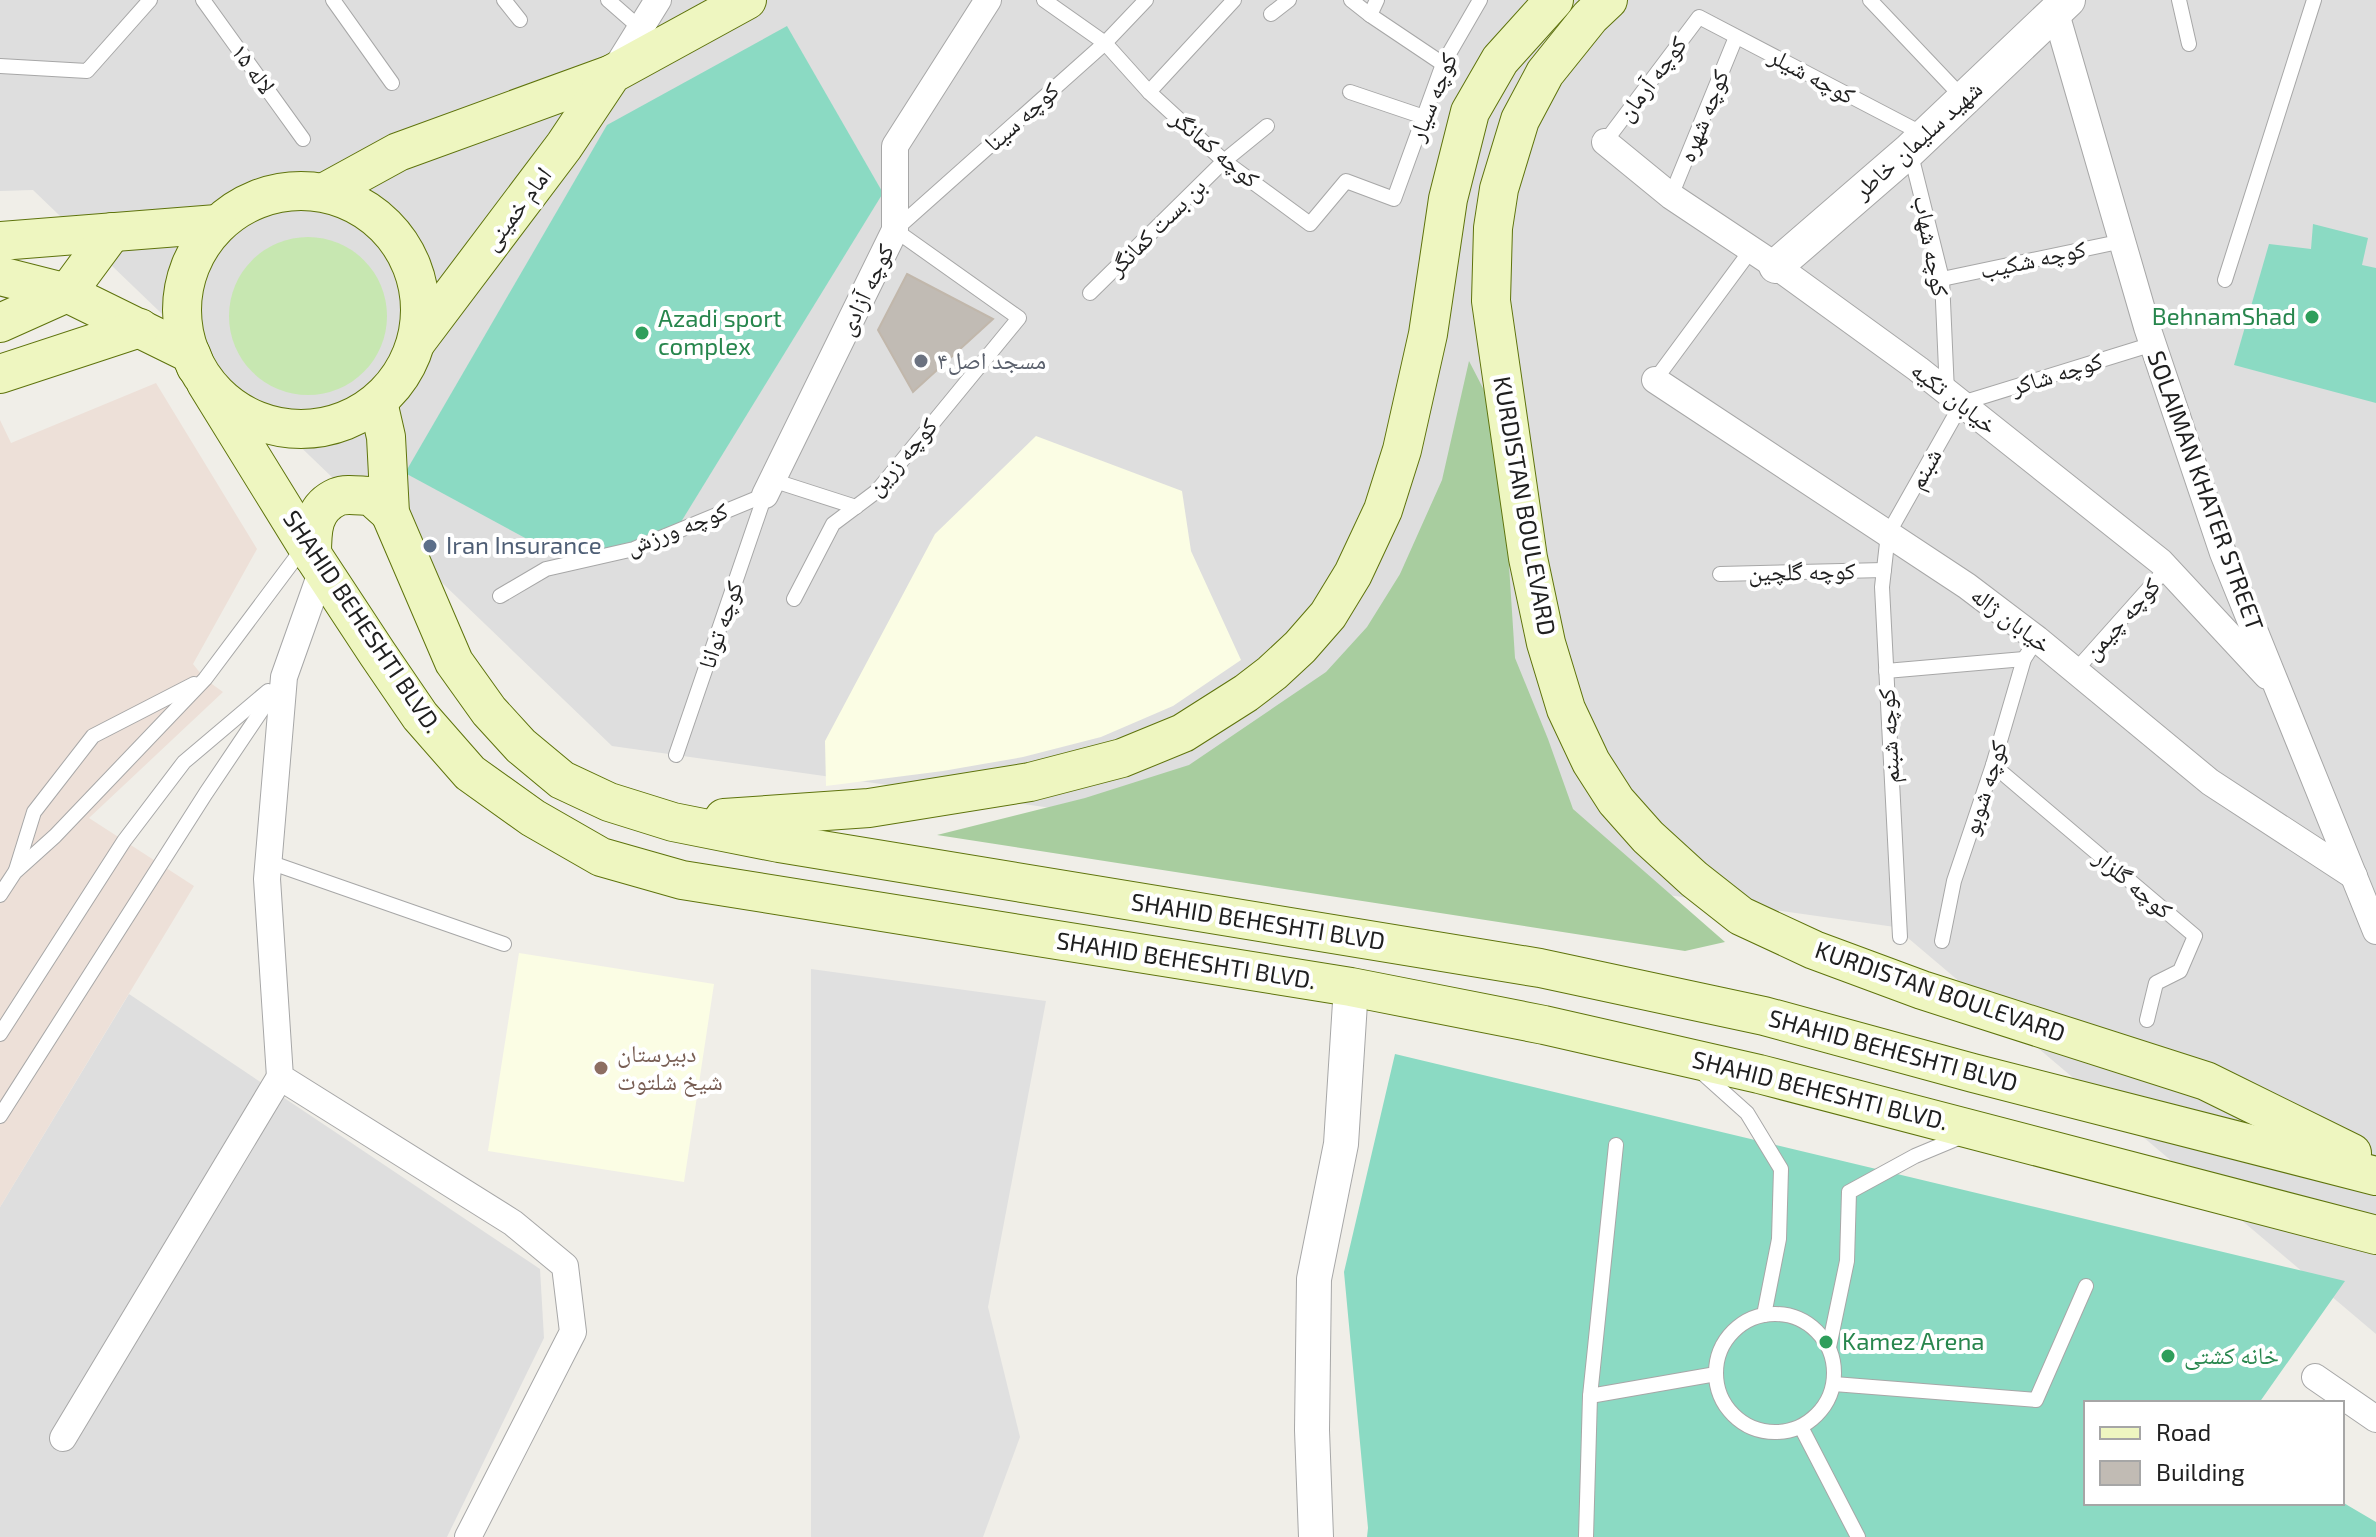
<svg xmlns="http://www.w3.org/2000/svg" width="2376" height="1537" font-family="'Exo 2','Noto Naskh Arabic',sans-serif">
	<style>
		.residential { fill: #dedede }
		.education { fill: #fbfde4 }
		.military { fill: #ede0d8 }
		.grass { fill: #c7e7b1 }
		.forest { fill: #a8cd9f }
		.pitch { fill: #8bdac3 }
		.parking { fill: #e0e0e0 }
		.building { fill: #c1bbb4; stroke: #c1b7ab; stroke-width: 2 }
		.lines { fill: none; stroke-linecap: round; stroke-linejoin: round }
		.service-casing { stroke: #a7a7a7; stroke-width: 16 }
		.minor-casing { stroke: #a7a7a7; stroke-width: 28 }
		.tertiary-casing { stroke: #a7a7a7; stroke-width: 36 }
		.secondary-casing { stroke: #5e730c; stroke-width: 40 }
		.service { stroke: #fff; stroke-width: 14 }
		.minor { stroke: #fff; stroke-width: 26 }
		.tertiary { stroke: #fff; stroke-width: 34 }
		.secondary { stroke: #eef6c0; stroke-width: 38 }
		.leisure-dot { fill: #2e9e5b; stroke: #fff; stroke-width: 3 }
		.worship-dot { fill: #6b7280; stroke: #fff; stroke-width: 3 }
		.service-dot { fill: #5c6f8a; stroke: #fff; stroke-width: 3 }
		.education-dot { fill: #8d6e63; stroke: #fff; stroke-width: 3 }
		.labels { text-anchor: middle; stroke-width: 8; stroke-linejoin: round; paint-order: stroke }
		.street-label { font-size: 24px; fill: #202020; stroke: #fff }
		.leisure-label { font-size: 24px; fill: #27864d; stroke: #fff; text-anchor: start }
		.worship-label { font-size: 24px; fill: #5b616d; stroke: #fff; text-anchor: start }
		.service-label { font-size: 24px; fill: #4e5e75; stroke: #fff; text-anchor: start }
		.education-label { font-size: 24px; fill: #785e54; stroke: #fff; text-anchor: start }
	</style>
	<rect width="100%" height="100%" fill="#f0eee8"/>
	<!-- residential -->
	<g class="residential">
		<polygon points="0,0 2376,0 2376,1334 1895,927 612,746 33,190 0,191"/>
		<polygon points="129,994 540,1269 544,1338 447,1537 0,1537 0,1207"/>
	</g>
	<!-- education -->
	<g class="education">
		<polygon points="1036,436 1182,491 1191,551 1241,660 1173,706 1101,737 1023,757 943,771 826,786 825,741 935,534"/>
		<polygon points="519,953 714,984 684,1182 488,1151"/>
	</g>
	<!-- military -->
	<polygon class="military" points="156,383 257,549 193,664 205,679 223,692 89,818 194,886 0,1207 0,420 11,443"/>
	<!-- grass -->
	<circle class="grass" cx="308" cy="316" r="79"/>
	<!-- forest -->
	<polygon class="forest" points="1469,361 1486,394 1508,550 1515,658 1548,739 1573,809 1725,942 1685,951 937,835 1085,798 1189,765 1326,672 1367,627 1400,574 1442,480"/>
	<!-- pitch -->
	<g class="pitch">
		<polygon points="787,26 883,193 673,535 579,567 405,473 607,125"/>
		<polygon points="2313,224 2368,238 2362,265 2376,268 2376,403 2234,365 2269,244 2311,249"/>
		<polygon points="1395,1054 2345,1281 2259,1403 2086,1403 2086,1503 2342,1502 2376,1522 2376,1537 1367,1537 1368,1528 1344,1272"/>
	</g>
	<!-- parking -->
	<polygon class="parking" points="811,969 1046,1001 988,1307 1020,1437 983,1537 811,1537"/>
	<!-- building -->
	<polygon class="building" points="907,274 993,319 913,392 878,330"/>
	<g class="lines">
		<!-- service casing -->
		<g class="service-casing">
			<g id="service">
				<polyline points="203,0 303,139"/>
				<polyline points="333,0 392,83"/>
				<polyline points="504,0 520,20"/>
				<polyline points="608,0 640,28"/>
				<polyline points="1044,0 1105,43 1149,92 1224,161 1310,224 1346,181 1394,199 1443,64 1480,0"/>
				<polyline points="1351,0 1370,15"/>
				<polyline points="1377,0 1370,15 1443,64"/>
				<polyline points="1870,0 1964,99"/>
				<polyline points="2179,0 2189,44"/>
				<polyline points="1271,14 1289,0"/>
				<polyline points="0,66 87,71 150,0"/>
				<polyline points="1149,92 1234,0"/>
				<polyline points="1350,92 1424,117"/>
				<polyline points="1605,142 1699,17 1925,135"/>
				<polyline points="1910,151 1942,279 1947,392"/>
				<polyline points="1671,196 1736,37"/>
				<polyline points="1942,279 2123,241"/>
				<polyline points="2225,280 2314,0"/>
				<polyline points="1090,293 1224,161 1267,126"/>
				<polyline points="1655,380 1751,250"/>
				<polyline points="772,480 856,507"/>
				<polyline points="1720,574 1884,570"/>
				<polyline points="500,596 546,569 634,549 765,495"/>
				<polyline points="794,599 833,524 877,491 1019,318 895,230 1105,43 1146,0"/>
				<polyline points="2076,670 2167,568"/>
				<polyline points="1886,671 2024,659"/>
				<polyline points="676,755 765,495"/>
				<polyline points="1993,765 2195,936 2180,971 2156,983 2147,1020"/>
				<polyline points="269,862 504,944"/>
				<polyline points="16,870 34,812 93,736 194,684"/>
				<polyline points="0,895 15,872 55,836 205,679 303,548"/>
				<polyline points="1900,937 1882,587 1888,534 1962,403 2153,344"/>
				<polyline points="1942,941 1954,881 1993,765 2024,659 2037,639"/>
				<polyline points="0,1034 124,841 184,762 268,691"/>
				<polyline points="1699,1070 1747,1113 1781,1169 1779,1239 1764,1315"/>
				<polyline points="0,1116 206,793 278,686"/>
				<circle cx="1775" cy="1373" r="59"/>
				<polyline points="1829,1347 1847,1261 1849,1192 1915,1156 1963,1136"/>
				<polyline points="1834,1384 2036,1400 2086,1286"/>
				<polyline points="1590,1396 1716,1374"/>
				<polyline points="1801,1427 1858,1537"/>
				<polyline points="1586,1537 1590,1396 1616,1145"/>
			</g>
		</g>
		<!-- minor casing -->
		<g class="minor-casing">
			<g id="minor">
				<polyline points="2055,10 2147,327 2223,553 2376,931"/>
				<polyline points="614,71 658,0"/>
				<polyline points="1605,142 1671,196 1776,266 1918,369 2161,562 2267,676"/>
				<polyline points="1655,380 1967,586 2037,639 2210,782 2354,876"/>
				<polyline points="765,495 895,230 895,146 988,0"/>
				<polyline points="322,570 284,677 267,879 280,1077 513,1223 565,1266 573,1332 468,1537"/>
				<polyline points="2315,1377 2376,1419"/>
				<polyline points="63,1438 280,1077"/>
			</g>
		</g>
		<!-- tertiary casing -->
		<g class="tertiary-casing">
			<g id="tertiary">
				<polyline points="1776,266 1910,150 2068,0"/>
				<polyline points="1316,1537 1312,1430 1314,1279 1341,1144 1351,987"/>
			</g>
		</g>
		<!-- secondary casing -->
		<g class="secondary-casing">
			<g id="secondary">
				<polyline points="1608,0 1590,17 1545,73 1520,120 1499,189 1493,228 1491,301 1528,558 1546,643 1566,709 1591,762 1616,801 1648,837 1694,879 1741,916 1814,950 1922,990 2206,1081 2352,1153"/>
				<circle cx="301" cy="310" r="119"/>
				<polyline points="325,192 398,152 612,74"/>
				<polyline points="0,241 217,224"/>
				<polyline points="0,276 67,293 191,354 196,367"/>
				<polyline points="0,323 67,293 112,232"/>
				<polyline points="417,341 564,146 612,74 747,0"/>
				<polyline points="0,374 140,328"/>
				<polyline points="206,383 306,545 377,653 420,716 470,773 533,818 601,857 682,880 1351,987 1544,1025 1759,1074 2376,1235"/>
				<polyline points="378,402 386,437 390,513 454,662 489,711 521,746 562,780 609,802 673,822 779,843 1540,968 1764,1016 1973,1073 2376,1176"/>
				<path d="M312 555C312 532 312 508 337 497 346 493 361 496 371 496L390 513"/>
				<polyline points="724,818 869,808 1030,782 1122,758 1183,733 1246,693 1272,673 1300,647 1328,615 1353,574 1383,510 1402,450 1428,334 1448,199 1470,112 1500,60 1554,0"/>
			</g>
		</g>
		<!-- service -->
		<use href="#service" class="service"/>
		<!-- minor -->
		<use href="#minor" class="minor"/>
		<!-- tertiary -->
		<use href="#tertiary" class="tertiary"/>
		<!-- secondary -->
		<use href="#secondary" class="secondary"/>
	</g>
	<!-- markers -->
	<g class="leisure-dot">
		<circle cx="2312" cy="317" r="8"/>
		<circle cx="642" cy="333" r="8"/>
		<circle cx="1826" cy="1342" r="8"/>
		<circle cx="2168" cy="1356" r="8"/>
	</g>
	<circle class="worship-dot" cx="921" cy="361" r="8"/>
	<circle class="service-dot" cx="430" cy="546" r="8"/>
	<circle class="education-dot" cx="601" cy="1068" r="8"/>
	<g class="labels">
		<!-- street labels -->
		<g class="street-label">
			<text transform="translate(253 69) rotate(54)" y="8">لاله ۱۵</text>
			<text transform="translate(1812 76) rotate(28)" y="8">کوچه شیلر</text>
			<text transform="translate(1652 79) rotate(-53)" y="8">کوچه آرمان</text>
			<text transform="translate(1433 97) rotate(-68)" y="8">کوچه سیار</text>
			<text transform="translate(1704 116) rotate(-68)" y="8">کوچه شهره</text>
			<text transform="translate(1022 117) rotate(-42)" y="8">کوچه سینا</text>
			<text transform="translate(1918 140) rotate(-42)" y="8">شهید سلیمان خاطر</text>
			<text transform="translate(1215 149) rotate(40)" y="8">کوچه کمانگر</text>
			<text transform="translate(517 209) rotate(-53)" y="8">امام خمینی</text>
			<text transform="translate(1157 227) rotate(-45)" y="8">بن بست کمانگر</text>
			<text transform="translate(1931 246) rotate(79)" y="8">کوچه شهاب</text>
			<text transform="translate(2033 260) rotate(-12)" y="8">کوچه شکیب</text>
			<text transform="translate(866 290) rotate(-64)" y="8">کوچه آزادی</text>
			<text transform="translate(2057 374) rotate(-17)" y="8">کوچه شاکر</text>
			<text transform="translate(1954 398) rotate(38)" y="8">خیابان تکیه</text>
			<text transform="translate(902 457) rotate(-49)" y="8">کوچه زرین</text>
			<text transform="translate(1925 469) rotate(-61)" y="8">شبنم</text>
			<text transform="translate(2205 491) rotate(70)" y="8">SOLAIMAN KHATER STREET</text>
			<text transform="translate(1524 506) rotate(80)" y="8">KURDISTAN BOULEVARD</text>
			<text transform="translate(677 529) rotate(-21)" y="8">کوچه ورزش</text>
			<text transform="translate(1802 572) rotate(-1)" y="8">کوچه گلچین</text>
			<text transform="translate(2122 619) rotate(-48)" y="8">کوچه چیمن</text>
			<text transform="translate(2011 620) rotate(37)" y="8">خیابان ژاله</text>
			<text transform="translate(362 622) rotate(56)" y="8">SHAHID BEHESHTI BLVD.</text>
			<text transform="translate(721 625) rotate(-71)" y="8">کوچه توانا</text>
			<text transform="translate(1889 736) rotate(-93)" y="8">کوچه شبنم</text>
			<text transform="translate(1985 788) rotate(-72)" y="8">کوچه شوبو</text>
			<text transform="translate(2133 884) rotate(40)" y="8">کوچه گلزار</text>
			<text transform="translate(1258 922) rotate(9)" y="8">SHAHID BEHESHTI BLVD</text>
			<text transform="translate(1186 961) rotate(9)" y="8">SHAHID BEHESHTI BLVD.</text>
			<text transform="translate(1940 992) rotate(19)" y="8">KURDISTAN BOULEVARD</text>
			<text transform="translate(1893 1051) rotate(15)" y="8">SHAHID BEHESHTI BLVD</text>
			<text transform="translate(1820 1091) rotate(14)" y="8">SHAHID BEHESHTI BLVD.</text>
		</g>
		<!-- leisure labels -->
		<g class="leisure-label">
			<text x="2296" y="325" text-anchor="end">BehnamShad</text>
			<text x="658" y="327">Azadi sport<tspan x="658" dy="28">complex</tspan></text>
			<text x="1842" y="1350">Kamez Arena</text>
			<text x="2184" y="1364">خانه کشتی</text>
		</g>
		<!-- worship labels -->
		<g class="worship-label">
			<text x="937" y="369">مسجد اصل۴</text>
		</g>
		<!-- service labels -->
		<g class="service-label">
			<text x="446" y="554">Iran Insurance</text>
		</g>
		<!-- education labels -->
		<g class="education-label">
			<text x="617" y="1062">دبیرستان<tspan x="617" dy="28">شیخ شلتوت</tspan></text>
		</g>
	</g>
	<!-- legend -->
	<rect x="2084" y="1401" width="260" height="104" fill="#ffffff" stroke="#a6a6a6" stroke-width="2"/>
	<rect x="2100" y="1427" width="40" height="12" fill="#eef6c0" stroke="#a6a6a6" stroke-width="2"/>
	<text x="2156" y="1441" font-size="24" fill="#202020">Road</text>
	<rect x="2100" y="1461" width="40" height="24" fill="#c1bbb4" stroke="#a6a6a6" stroke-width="2"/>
	<text x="2156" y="1481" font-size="24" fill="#202020">Building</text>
</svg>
